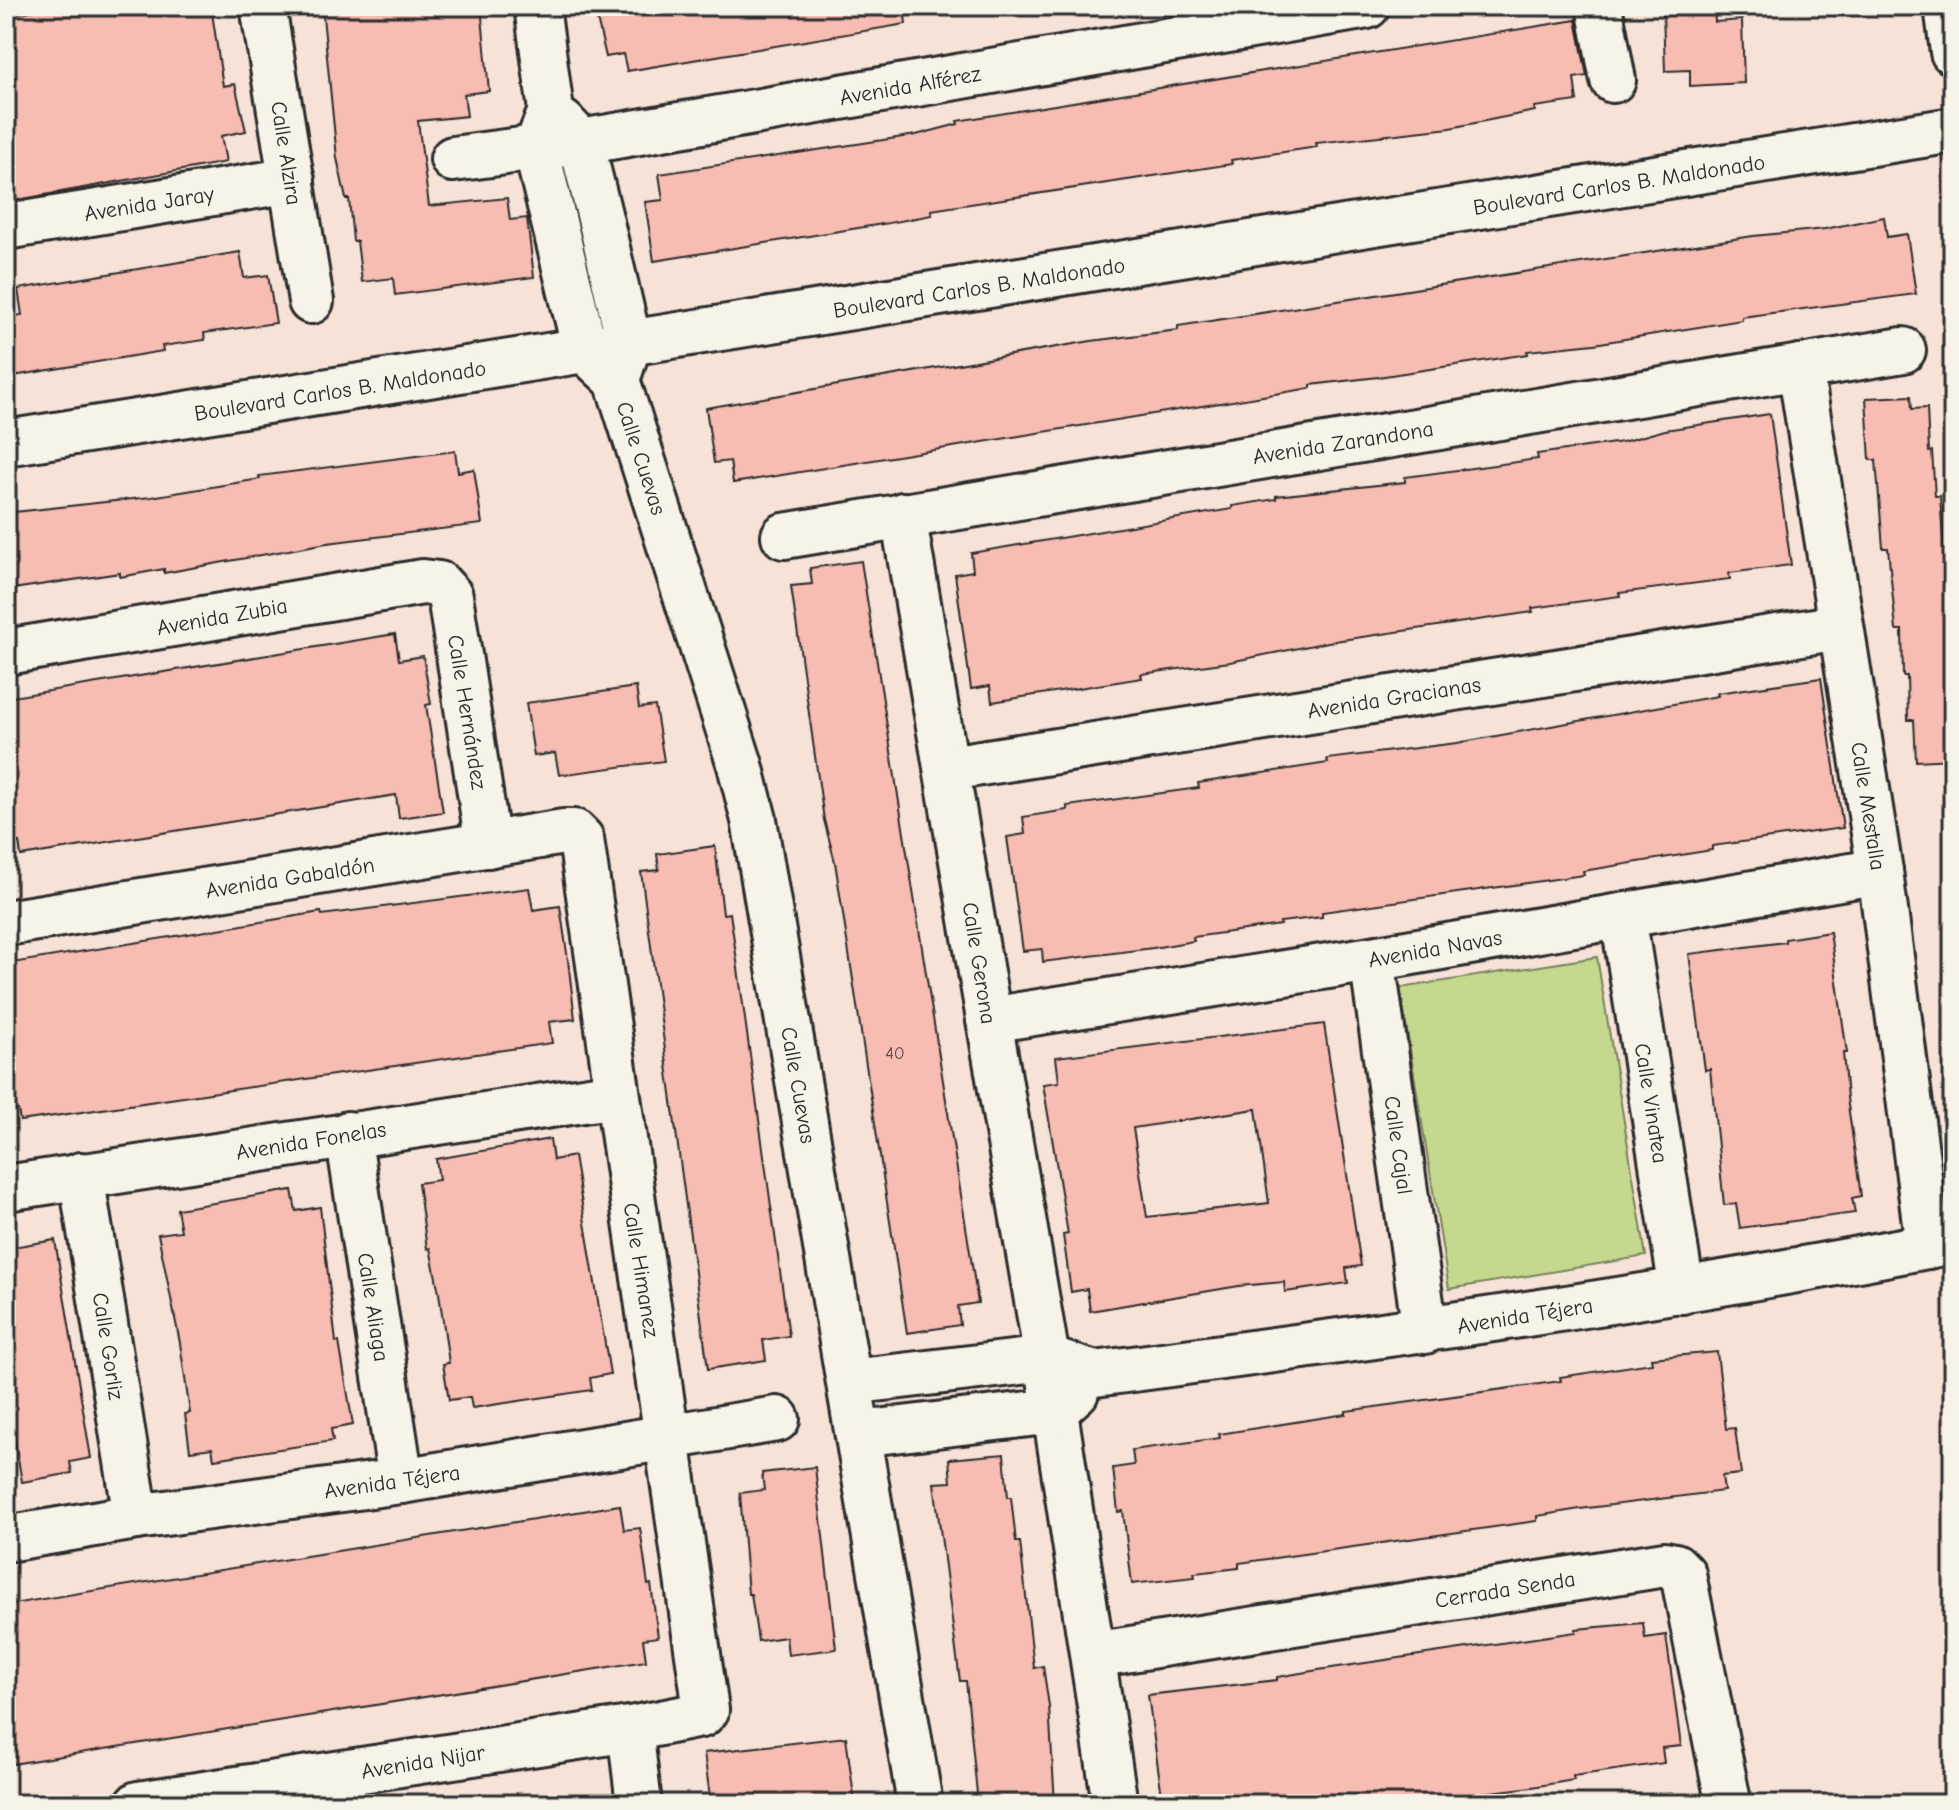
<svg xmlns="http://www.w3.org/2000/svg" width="1959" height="1810" font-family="'Comic Neue',sans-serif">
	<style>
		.green { fill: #c5d98e; stroke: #78825c; stroke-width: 2 }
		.building { fill: #f7bcb2; stroke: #2b2b2b; stroke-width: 2; fill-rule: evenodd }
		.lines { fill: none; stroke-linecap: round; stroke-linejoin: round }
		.minor-casing { stroke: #2b2b2b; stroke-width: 50 }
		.minor { stroke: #f7f3e8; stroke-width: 44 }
		.labels { text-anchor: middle; stroke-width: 7; stroke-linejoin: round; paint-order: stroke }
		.number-label { font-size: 18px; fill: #5e4f4d }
		.street-label { font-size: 22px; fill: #2b2b2b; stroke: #f7f3e8 }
	</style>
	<rect width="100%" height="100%" fill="#f7e2d8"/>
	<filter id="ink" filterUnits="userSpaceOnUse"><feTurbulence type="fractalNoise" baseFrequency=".0125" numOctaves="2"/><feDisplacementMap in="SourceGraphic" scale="16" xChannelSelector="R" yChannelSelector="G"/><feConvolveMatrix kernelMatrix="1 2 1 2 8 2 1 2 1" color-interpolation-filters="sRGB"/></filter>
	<g filter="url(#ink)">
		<!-- green -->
		<polygon class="green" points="1597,957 1646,1256 1449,1289 1400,988"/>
		<!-- building -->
		<g class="building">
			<polygon points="59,6 211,6 223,86 235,84 246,131 221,136 226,162 6,202 6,15"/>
			<polygon points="322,6 481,6 489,91 464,94 467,116 418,121 429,206 507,198 510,220 527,218 534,277 395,295 393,278 362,282 357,241 353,241 349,199 346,199 337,158"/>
			<polygon points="594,6 904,6 906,24 627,71 623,54 606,57"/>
			<polygon points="1714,8 1715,22 1742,20 1744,83 1690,86 1690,70 1665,71 1663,11"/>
			<polygon points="1576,20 1587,76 1574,78 1577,101 1534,107 1535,111 1450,128 1316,143 1317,147 1231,160 1232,164 931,210 932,215 889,223 654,261 645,202 663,200 659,174 916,135 958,124 957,121"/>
			<polygon points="1884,217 1887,237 1907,234 1916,294 1742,317 1742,320 1594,344 1527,351 1528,354 1378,377 1311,385 1311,388 733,483 730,461 714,463 706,408 1091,341 1178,330 1178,326 1753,236 1825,229"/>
			<polygon points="240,252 244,278 268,275 276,323 204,333 205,340 162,346 163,351 13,376 6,317 22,315 18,289"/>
			<polygon points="1911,396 1912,409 1927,408 1929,452 1932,451 1935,496 1940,496 1946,580 1952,580 1953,759 1916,761 1914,720 1908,720 1907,676 1903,676 1902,630 1896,630 1888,548 1883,548 1876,460 1870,460 1866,398"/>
			<polygon points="1770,414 1791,565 1729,573 1730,579 1619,593 1620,596 1532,608 1533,612 1328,642 1230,662 1141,674 1142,678 992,702 990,686 971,689 955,574 973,571 971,553 1232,509 1232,506 1276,499 1276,496 1405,482 1405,477 1538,459 1537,454 1622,442 1665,430"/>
			<polygon points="455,451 458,472 474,469 482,524 327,543 164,573 164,569 120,577 120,573 6,590 6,513 151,497 260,479 259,476"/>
			<polygon points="861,561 978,1303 958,1306 960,1325 907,1333 835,862 824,820 791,586 812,584 810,568"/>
			<polygon points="395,634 399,660 423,656 431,704 426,705 443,812 399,818 396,795 21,856 19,842 6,844 6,698"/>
			<polygon points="1821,678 1843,828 1712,846 1712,850 1583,871 1584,875 1322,912 1322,917 1280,922 1281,925 1193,937 1194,941 1153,948 1043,962 1042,949 1023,951 1007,837 1025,834 1023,817 1067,810 1067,806 1199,788 1198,783 1328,763 1327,759 1457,743 1718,696 1717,693"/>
			<polygon points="636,687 639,708 655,706 664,761 559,775 555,753 534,756 526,703"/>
			<polygon points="715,846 723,914 730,913 736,954 789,1336 763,1340 766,1360 708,1369 641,872 659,870 657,854"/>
			<polygon points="529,888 533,910 560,906 568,960 575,1019 549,1022 552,1043 20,1121 18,1110 6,1111 6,964 321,912 322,915"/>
			<polygon points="1830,932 1847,1053 1843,1053 1847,1098 1861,1196 1852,1198 1855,1213 1740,1228 1736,1204 1724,1205 1710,1069 1705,1070 1689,954 1785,942 1785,939"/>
			<path d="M1324 1024 1361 1266 1346 1268 1348 1283 1285 1292 1284 1282 1239 1286 1090 1311 1087 1289 1071 1292 1063 1235 1068 1234 1043 1084 1059 1082 1056 1057ZM1256 1109 1269 1203 1147 1217 1133 1128Z"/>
			<polygon points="550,1139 553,1160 574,1156 610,1374 590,1378 592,1390 472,1408 470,1397 449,1400 443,1364 449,1363 439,1293 430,1248 427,1249 418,1183 439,1180 436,1159"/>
			<polygon points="292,1190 296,1211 320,1207 336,1342 339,1342 353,1425 331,1429 333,1441 214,1459 212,1448 190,1451 185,1414 190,1413 180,1343 158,1234 181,1231 177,1209"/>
			<polygon points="55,1240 91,1458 70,1462 72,1473 22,1482 12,1424 6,1425 6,1248"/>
			<polygon points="1717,1352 1726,1429 1735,1428 1741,1474 1722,1476 1724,1491 1580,1509 1537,1516 1537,1521 1239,1563 1239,1568 1194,1573 1195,1577 1132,1584 1123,1511 1118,1512 1113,1468 1134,1465 1132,1450 1220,1438 1219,1434 1346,1414 1346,1411 1561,1381 1560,1377 1652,1363 1651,1358"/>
			<polygon points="1004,1454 1008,1497 1011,1497 1016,1542 1020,1542 1034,1668 1043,1666 1049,1706 1055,1804 978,1804 966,1681 960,1681 934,1483 951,1482 949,1459"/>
			<polygon points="815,1467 836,1649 788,1655 786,1637 758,1641 751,1594 748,1594 740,1493 764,1490 762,1473"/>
			<polygon points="620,1505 624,1530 640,1528 648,1585 651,1584 658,1637 643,1639 646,1661 6,1765 6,1605"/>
			<polygon points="1643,1623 1645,1638 1666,1635 1681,1746 1662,1748 1664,1763 1573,1776 1574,1780 1532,1787 1393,1804 1163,1804 1148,1695 1277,1680 1277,1677 1318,1670 1576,1632 1576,1629"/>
			<polygon points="846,1737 855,1804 711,1804 704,1753"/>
		</g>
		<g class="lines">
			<!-- minor casing -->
			<g class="minor-casing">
				<g id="minor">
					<polyline points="263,6 311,301"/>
					<polyline points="537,6 551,111 536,148 585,350 617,380 740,765 754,820 920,1804"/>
					<polyline points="1599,6 1613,80"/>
					<polyline points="1947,6 1953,52"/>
					<polyline points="562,122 581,142 600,218 629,343 620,371"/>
					<polyline points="453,159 581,142 1367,6"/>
					<polyline points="6,227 292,180"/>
					<polyline points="1800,367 1880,871 1928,1246"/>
					<polyline points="6,443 1953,130"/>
					<polyline points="903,515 1047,1359 1115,1804"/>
					<polyline points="784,536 1903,350"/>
					<polyline points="6,652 423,582 439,584 450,596 488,845"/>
					<polyline points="949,768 1840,627"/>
					<polyline points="1623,916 1682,1291"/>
					<polyline points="6,923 564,832 574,832 581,839 706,1710 701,1715 630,1729 138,1804"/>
					<polyline points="1372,959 1425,1331"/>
					<polyline points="989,1020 1372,959 1880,871"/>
					<polyline points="348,1134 401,1481"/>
					<polyline points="81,1175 136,1517"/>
					<polyline points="6,1188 616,1095"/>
					<path d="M850 1382 1047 1359 1095 1374C1382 1336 1669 1297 1953 1241"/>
					<polyline points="859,1434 1055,1411 1076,1392"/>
					<polyline points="6,1539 136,1517 401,1481 777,1419"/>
					<polyline points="1093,1655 1665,1564 1675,1566 1683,1574 1727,1796 1725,1804"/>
					<polyline points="630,1729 639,1804"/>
				</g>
			</g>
			<!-- minor -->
			<use href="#minor" class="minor"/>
		</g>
	</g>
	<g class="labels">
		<!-- number labels -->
		<g class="number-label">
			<text x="895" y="1059">40</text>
		</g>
		<!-- street labels -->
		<g class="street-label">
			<text transform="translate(910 85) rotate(-10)" y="8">Avenida Alférez</text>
			<text transform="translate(287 153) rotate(81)" y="8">Calle Alzira</text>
			<text transform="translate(1619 184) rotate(-9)" y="8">Boulevard Carlos B. Maldonado</text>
			<text transform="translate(149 203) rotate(-9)" y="8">Avenida Jaray</text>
			<text transform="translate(979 287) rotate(-9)" y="8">Boulevard Carlos B. Maldonado</text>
			<text transform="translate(340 390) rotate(-9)" y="8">Boulevard Carlos B. Maldonado</text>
			<text transform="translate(1343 442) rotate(-9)" y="8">Avenida Zarandona</text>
			<text transform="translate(642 458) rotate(72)" y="8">Calle Cuevas</text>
			<text transform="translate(222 616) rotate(-10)" y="8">Avenida Zubia</text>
			<text transform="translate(1394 697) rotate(-9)" y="8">Avenida Gracianas</text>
			<text transform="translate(468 712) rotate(81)" y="8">Calle Hernández</text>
			<text transform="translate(1869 806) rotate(81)" y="8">Calle Mestalla</text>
			<text transform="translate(290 877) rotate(-9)" y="8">Avenida Gabaldón</text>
			<text transform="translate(1435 948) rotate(-10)" y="8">Avenida Navas</text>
			<text transform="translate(980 963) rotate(81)" y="8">Calle Gerona</text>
			<text transform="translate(799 1085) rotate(80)" y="8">Calle Cuevas</text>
			<text transform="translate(1652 1103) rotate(81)" y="8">Calle Vinatea</text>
			<text transform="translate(311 1140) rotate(-9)" y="8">Avenida Fonelas</text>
			<text transform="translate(1399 1145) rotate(82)" y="8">Calle Cajal</text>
			<text transform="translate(642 1270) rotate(81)" y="8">Calle Himanez</text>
			<text transform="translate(374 1307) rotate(81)" y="8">Calle Aliaga</text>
			<text transform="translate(1525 1315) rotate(-9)" y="8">Avenida Téjera</text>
			<text transform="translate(109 1346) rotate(81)" y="8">Calle Gorliz</text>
			<text transform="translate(392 1481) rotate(-8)" y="8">Avenida Téjera</text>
			<text transform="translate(1505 1589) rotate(-9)" y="8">Cerrada Senda</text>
			<text transform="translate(423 1761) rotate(-9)" y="8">Avenida Nijar</text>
		</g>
	</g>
	<!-- margin -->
	<rect width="1959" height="1810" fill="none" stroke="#f7f3e8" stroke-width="32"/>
	<rect x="16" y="16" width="1927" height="1778" fill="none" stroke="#2b2b2b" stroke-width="3" filter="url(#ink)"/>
</svg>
